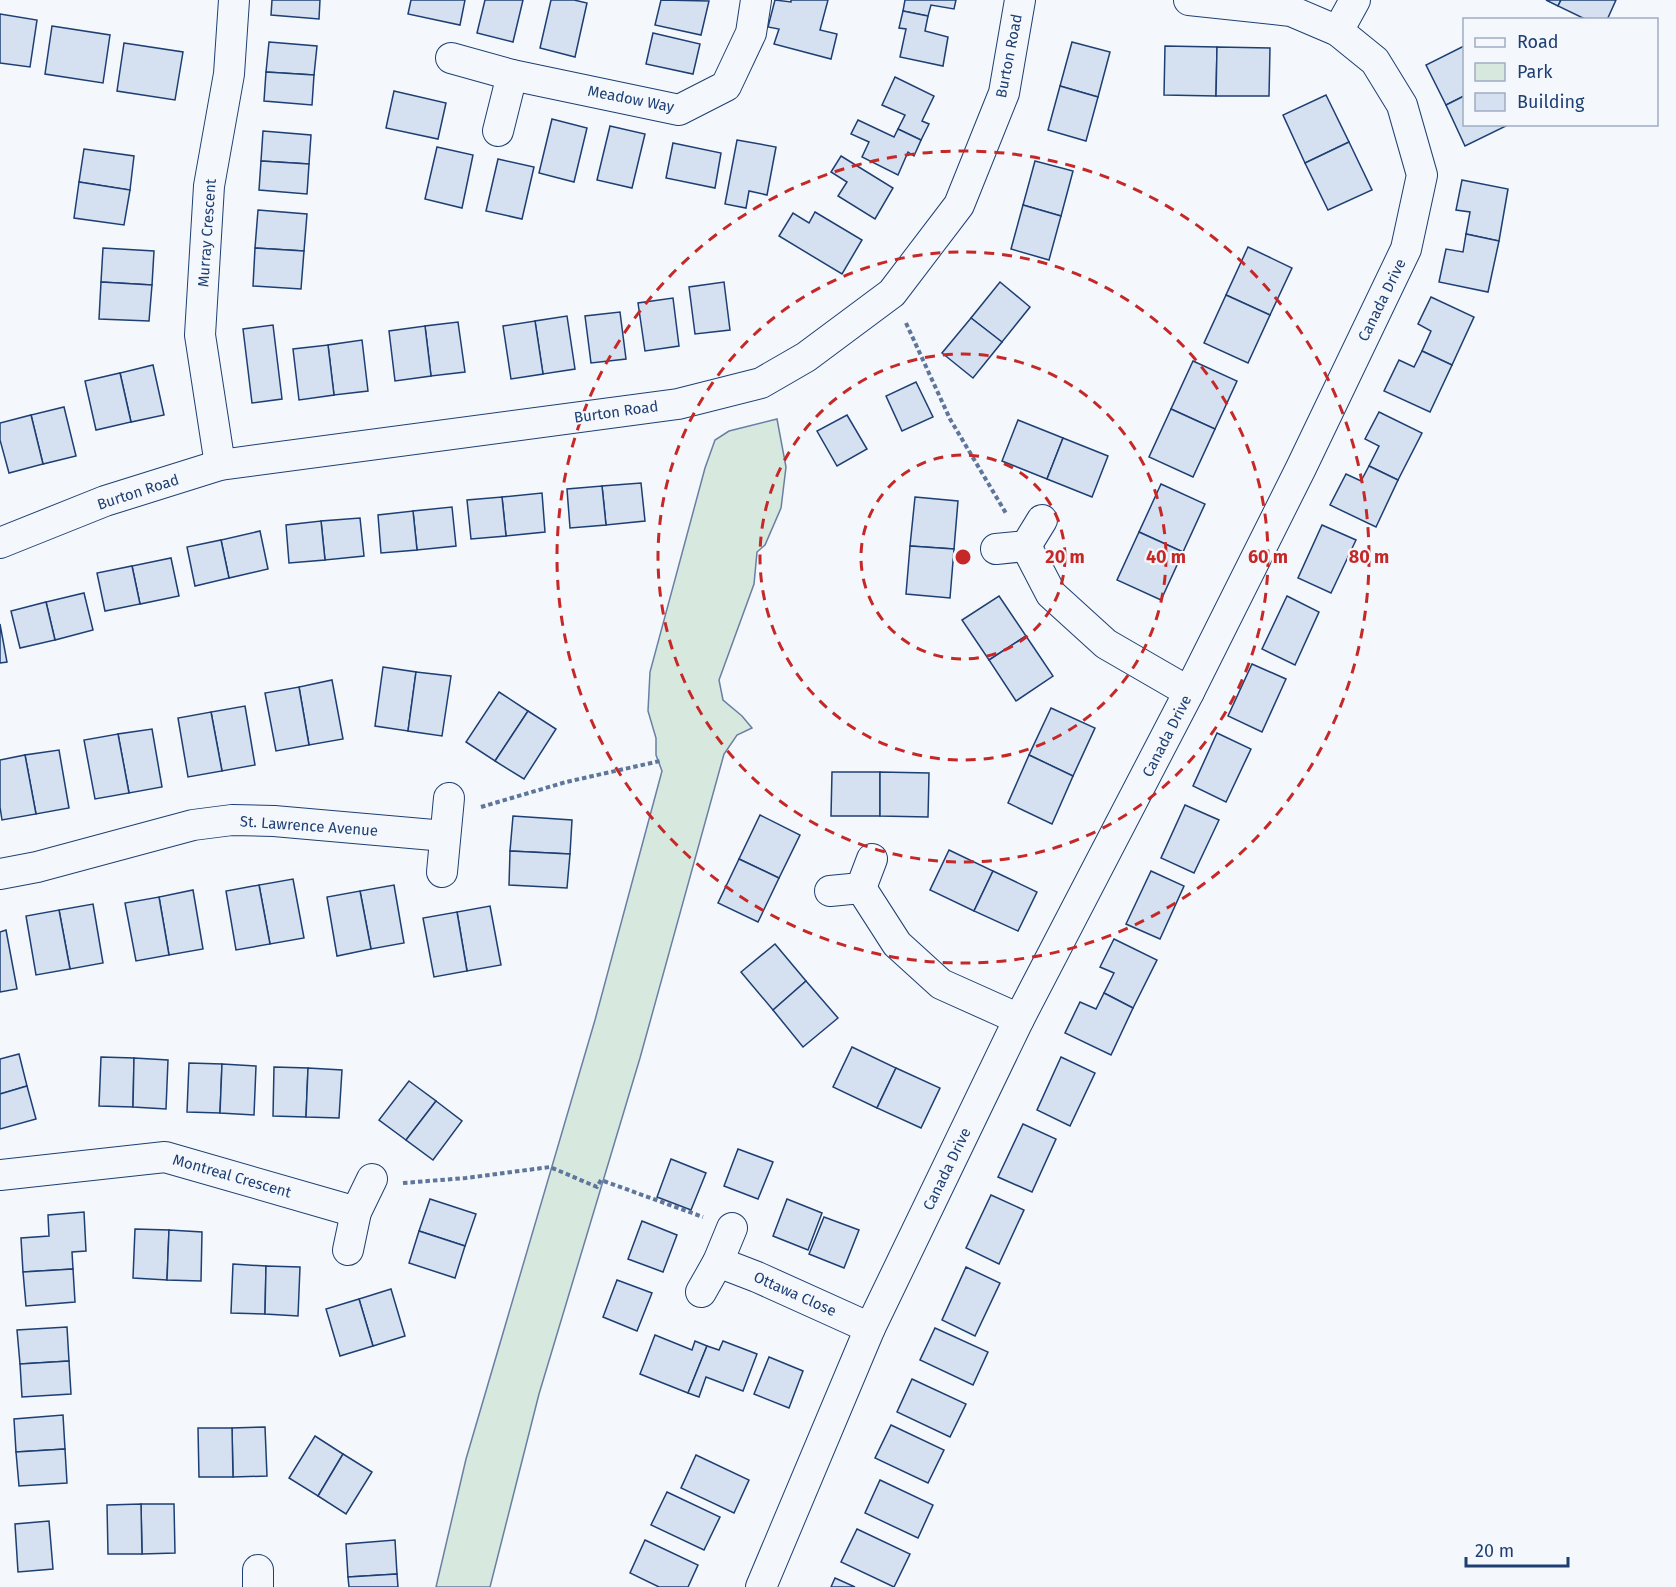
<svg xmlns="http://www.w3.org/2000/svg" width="1676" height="1587" font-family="'Fira Sans',sans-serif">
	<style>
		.green { fill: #d7e8df; stroke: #687fa3; stroke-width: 1.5 }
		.building { fill: #d5e0f0; stroke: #1d3f73; stroke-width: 1.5 }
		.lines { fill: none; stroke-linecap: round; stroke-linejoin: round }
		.street-casing { stroke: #1d3f73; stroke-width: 32 }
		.path { stroke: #5e769c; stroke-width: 4; stroke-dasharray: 4.5 3; stroke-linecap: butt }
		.street { stroke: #f4f7fb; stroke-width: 30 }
		.ring { fill: none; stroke: #c62828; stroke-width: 3; stroke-dasharray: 10 8 }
		.labels { text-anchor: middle; stroke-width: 4.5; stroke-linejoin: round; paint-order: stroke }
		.street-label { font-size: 15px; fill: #1d3f73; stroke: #f4f7fb }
		.centre { fill: #c62828; stroke: #f4f7fb; stroke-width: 3 }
		.ring-label { font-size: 18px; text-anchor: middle; font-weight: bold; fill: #c62828; stroke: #f4f7fb; stroke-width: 4.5; stroke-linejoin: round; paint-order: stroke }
	</style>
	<rect width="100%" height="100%" fill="#f4f7fb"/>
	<!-- green -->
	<polygon class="green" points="777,419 786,467 781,508 765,545 757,552 754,584 719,680 723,700 742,716 752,728 737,735 724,754 640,1058 539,1394 490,1587 436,1587 466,1459 595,1020 662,771 656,755 656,738 648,711 650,672 705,468 715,440 729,431"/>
	<!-- building -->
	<g class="building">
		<polygon points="272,0 320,0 319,19 271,15"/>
		<polygon points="411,0 465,0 460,25 408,14"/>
		<polygon points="485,0 523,0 513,42 477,33"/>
		<polygon points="551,0 574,0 587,3 575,57 540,48"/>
		<polygon points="661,0 709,1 701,35 655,25"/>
		<polygon points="775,0 791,2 791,0 828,0 820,30 837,34 831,59 774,44 779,29 768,27"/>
		<polygon points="905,0 956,0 954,9 931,5 928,16 903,11"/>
		<polygon points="1546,0 1561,0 1558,6"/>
		<polygon points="1561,0 1616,0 1607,20 1587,20 1558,6"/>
		<polygon points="903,11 928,16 925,31 948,37 943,66 900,57 906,29 899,28"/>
		<polygon points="0,14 37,20 30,67 0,63"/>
		<polygon points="52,26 110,35 103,83 45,74"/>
		<polygon points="653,33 700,44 693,74 646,64"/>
		<polygon points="269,42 317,46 314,75 266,72"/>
		<polygon points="1072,42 1110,52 1098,97 1060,86"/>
		<polygon points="124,43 183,52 175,100 117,91"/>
		<polygon points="1165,46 1217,47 1216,96 1164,95"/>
		<polygon points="1464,46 1464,96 1446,105 1426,65"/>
		<polygon points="1217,47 1270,48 1269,96 1216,96"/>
		<polygon points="266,72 314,75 312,105 264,101"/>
		<polygon points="895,77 934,96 922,121 929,124 921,140 898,129 905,115 882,105"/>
		<polygon points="1060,86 1098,97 1086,141 1048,130"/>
		<polygon points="394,91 446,103 438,139 386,128"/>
		<polygon points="1326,95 1349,142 1305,163 1283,115"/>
		<polygon points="1464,96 1464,124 1505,124 1506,126 1465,146 1446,105"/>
		<polygon points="552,119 587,128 574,182 539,173"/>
		<polygon points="858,120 894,137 898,129 921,140 914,156 908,152 898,175 862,157 869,142 851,134"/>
		<polygon points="610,126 645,134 632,188 597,180"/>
		<polygon points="263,131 311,135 309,164 261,161"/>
		<polygon points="737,140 776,147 767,195 749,191 746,208 725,204"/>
		<polygon points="1349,142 1372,190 1328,210 1305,163"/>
		<polygon points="673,143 721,153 715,188 666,178"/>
		<polygon points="437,147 473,155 462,208 425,199"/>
		<polygon points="84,149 134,156 130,190 79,182"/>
		<polygon points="841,156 893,188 875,219 838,196 847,182 831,172"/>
		<polygon points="498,159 534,167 522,219 486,211"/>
		<polygon points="261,161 309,164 307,194 259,190"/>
		<polygon points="1035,161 1073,171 1061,216 1023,205"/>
		<polygon points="1462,180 1508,189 1499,241 1466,234 1470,212 1456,210"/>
		<polygon points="79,182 130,190 124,225 74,218"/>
		<polygon points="1023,205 1061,216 1049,260 1011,249"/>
		<polygon points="258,210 307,214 304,251 255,248"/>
		<polygon points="815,212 862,240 842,274 779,236 793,213 809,223"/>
		<polygon points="1466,234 1499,241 1488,292 1439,282 1446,249 1463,252"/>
		<polygon points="1248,247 1292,268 1270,315 1226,295"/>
		<polygon points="103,248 154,251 152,285 101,282"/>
		<polygon points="255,248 304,251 301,289 253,286"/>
		<polygon points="101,282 152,285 149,321 99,319"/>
		<polygon points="724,282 730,330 695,334 689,287"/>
		<polygon points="1000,282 1030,307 1002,342 971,318"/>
		<polygon points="1226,295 1270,315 1248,363 1204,343"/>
		<polygon points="1431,297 1474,317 1452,365 1422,351 1431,331 1418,324"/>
		<polygon points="673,298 679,346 645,351 638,303"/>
		<polygon points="620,312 626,359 591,363 585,316"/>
		<polygon points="567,316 575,369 543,374 535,321"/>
		<polygon points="971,318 1002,342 973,378 942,353"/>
		<polygon points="535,321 543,374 511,379 503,326"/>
		<polygon points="458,322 465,372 431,376 425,326"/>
		<polygon points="273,325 282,399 252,403 243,329"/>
		<polygon points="425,326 431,376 395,381 389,331"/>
		<polygon points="362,340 368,391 334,395 328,345"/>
		<polygon points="328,345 334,395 299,400 293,349"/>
		<polygon points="1422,351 1452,365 1430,412 1384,391 1399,360 1414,367"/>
		<polygon points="1193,361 1237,381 1215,429 1171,409"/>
		<polygon points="153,365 164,415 131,422 120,373"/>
		<polygon points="120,373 131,422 96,430 85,381"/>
		<polygon points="916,382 933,417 902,431 886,396"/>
		<polygon points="64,407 76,456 43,464 31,415"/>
		<polygon points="1171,409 1215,429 1193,477 1149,457"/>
		<polygon points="1379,412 1422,433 1398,480 1369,466 1379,446 1365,439"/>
		<polygon points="31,415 43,464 9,473 0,440 0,423"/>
		<polygon points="847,415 867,449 837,466 817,431"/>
		<polygon points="1018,420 1063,438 1047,479 1002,461"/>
		<polygon points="1063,438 1108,456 1092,497 1047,479"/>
		<polygon points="1369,466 1398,480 1376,527 1330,505 1346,474 1361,481"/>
		<polygon points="641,483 645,521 606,525 602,486"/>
		<polygon points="1161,484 1205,504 1183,552 1139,532"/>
		<polygon points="602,486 606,525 570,528 567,489"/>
		<polygon points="542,493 545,532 506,536 502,497"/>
		<polygon points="502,497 506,536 471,539 467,500"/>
		<polygon points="915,497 958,501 954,549 910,546"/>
		<polygon points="452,507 456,546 417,550 413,511"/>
		<polygon points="413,511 417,550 381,553 378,515"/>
		<polygon points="360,518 364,556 325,560 321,521"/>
		<polygon points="321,521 325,560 289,563 286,525"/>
		<polygon points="1322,525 1356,540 1331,593 1298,578"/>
		<polygon points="260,531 268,569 229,578 221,540"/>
		<polygon points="1139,532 1183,552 1161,600 1117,580"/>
		<polygon points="221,540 229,578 195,586 187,547"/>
		<polygon points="910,546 954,549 950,598 906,594"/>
		<polygon points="171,558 179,596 140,604 132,566"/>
		<polygon points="132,566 140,604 105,611 97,573"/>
		<polygon points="84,593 93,630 55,640 46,602"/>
		<polygon points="999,596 1026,636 989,660 962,620"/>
		<polygon points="1287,596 1319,612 1295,665 1262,649"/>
		<polygon points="46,602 55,640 20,648 11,611"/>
		<polygon points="0,624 7,662 0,663"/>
		<polygon points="1026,636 1053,676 1016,701 989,660"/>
		<polygon points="1252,664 1286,679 1262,732 1228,716"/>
		<polygon points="383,667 416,672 408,731 375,726"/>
		<polygon points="416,672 451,676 442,736 408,731"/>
		<polygon points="332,680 343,739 309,745 299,687"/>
		<polygon points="299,687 309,745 276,751 265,693"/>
		<polygon points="499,692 528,711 495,761 466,742"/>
		<polygon points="245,706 255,765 222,771 211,712"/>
		<polygon points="1051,708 1095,728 1073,776 1029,755"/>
		<polygon points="528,711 556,729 524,779 495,761"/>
		<polygon points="211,712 222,771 188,777 178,718"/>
		<polygon points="152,729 162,787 129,793 118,734"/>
		<polygon points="1217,733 1251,749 1226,802 1193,786"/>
		<polygon points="118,734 129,793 95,799 84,740"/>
		<polygon points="59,750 69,808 36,814 25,755"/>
		<polygon points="25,755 36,814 2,820 0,807 0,760"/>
		<polygon points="1029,755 1073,776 1052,824 1008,803"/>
		<polygon points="832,772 880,772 880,816 831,816"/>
		<polygon points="880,772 929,773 928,817 880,816"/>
		<polygon points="1185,805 1219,820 1194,873 1161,858"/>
		<polygon points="760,815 800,835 779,878 739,859"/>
		<polygon points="513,816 572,820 570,854 510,851"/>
		<polygon points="949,850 993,871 974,911 930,890"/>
		<polygon points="510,851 570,854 567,888 509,885"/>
		<polygon points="739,859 779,878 758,922 718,903"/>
		<polygon points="993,871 1037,892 1018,931 974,911"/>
		<polygon points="1151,871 1184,886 1160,939 1126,924"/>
		<polygon points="293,879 304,938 270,944 259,885"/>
		<polygon points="259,885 270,944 236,950 226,891"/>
		<polygon points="394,885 404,943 371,949 360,891"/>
		<polygon points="193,890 203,949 169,955 159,897"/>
		<polygon points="360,891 371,949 337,956 327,897"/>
		<polygon points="159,897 169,955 136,961 125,903"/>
		<polygon points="93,904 103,963 70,969 59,910"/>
		<polygon points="490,906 501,965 467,971 457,912"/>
		<polygon points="59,910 70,969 36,975 26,916"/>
		<polygon points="457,912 467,971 434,977 423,918"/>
		<polygon points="6,930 17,989 0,992 0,932"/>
		<polygon points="1114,939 1157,960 1133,1008 1104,993 1114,973 1100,967"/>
		<polygon points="775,944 806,981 773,1010 741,972"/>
		<polygon points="806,981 838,1018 803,1047 773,1010"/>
		<polygon points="1104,993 1133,1008 1111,1055 1065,1033 1080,1002 1096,1009"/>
		<polygon points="852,1047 896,1068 877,1108 833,1087"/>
		<polygon points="19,1054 27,1086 0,1094 0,1059"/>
		<polygon points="101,1057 134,1058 133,1107 99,1106"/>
		<polygon points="1061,1057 1095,1073 1070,1126 1037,1110"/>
		<polygon points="134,1058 168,1060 166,1109 133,1107"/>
		<polygon points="189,1063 222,1064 220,1113 187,1112"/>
		<polygon points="222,1064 256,1066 254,1115 220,1113"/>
		<polygon points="274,1067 308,1068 306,1117 273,1116"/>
		<polygon points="308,1068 342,1070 339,1118 306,1117"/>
		<polygon points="896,1068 940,1088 921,1128 877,1108"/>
		<polygon points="409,1081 436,1101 406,1140 379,1120"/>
		<polygon points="27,1086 36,1119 0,1129 0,1094"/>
		<polygon points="436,1101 462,1121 433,1160 406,1140"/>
		<polygon points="1023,1124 1056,1139 1032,1192 998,1177"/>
		<polygon points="738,1149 773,1162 758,1199 724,1186"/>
		<polygon points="671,1159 706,1173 691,1210 657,1197"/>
		<polygon points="991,1195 1024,1210 999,1264 966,1248"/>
		<polygon points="430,1199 476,1214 465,1246 419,1231"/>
		<polygon points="787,1199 822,1213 808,1250 773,1236"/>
		<polygon points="84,1212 86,1251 72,1252 73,1269 23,1272 21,1238 49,1236 48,1215"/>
		<polygon points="824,1217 859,1230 844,1268 809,1254"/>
		<polygon points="642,1221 677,1235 663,1272 628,1259"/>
		<polygon points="135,1229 169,1230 167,1280 133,1278"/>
		<polygon points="169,1230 202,1232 201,1281 167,1280"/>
		<polygon points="419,1231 465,1246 455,1278 409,1263"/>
		<polygon points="233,1264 266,1266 265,1314 231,1313"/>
		<polygon points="266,1266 300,1267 298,1316 265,1314"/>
		<polygon points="966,1267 1000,1283 975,1336 942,1320"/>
		<polygon points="73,1269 75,1302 26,1306 23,1272"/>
		<polygon points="617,1280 652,1293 637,1331 603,1317"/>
		<polygon points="391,1289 405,1336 373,1346 359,1299"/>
		<polygon points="359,1299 373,1346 340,1356 326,1309"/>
		<polygon points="67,1327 69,1361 20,1364 17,1330"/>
		<polygon points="935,1328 988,1352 973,1385 920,1360"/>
		<polygon points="655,1335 692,1350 695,1341 707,1346 688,1393 640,1374"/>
		<polygon points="723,1341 757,1354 743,1391 706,1377 699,1397 688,1393 707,1346 719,1350"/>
		<polygon points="769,1357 803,1371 789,1408 754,1394"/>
		<polygon points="69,1361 71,1394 22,1397 20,1364"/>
		<polygon points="912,1379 966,1404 950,1437 897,1412"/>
		<polygon points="63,1415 65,1449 16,1452 14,1419"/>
		<polygon points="891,1425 944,1450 928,1483 875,1458"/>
		<polygon points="265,1427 267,1476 233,1477 232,1428"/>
		<polygon points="198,1428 232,1428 233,1477 199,1477"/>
		<polygon points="315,1436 343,1454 318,1496 289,1478"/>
		<polygon points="65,1449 67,1483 19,1486 16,1452"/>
		<polygon points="343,1454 372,1472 346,1514 318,1496"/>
		<polygon points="696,1455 749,1480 734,1513 681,1488"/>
		<polygon points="880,1480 933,1505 918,1538 865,1513"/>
		<polygon points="667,1492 720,1517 704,1550 651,1525"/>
		<polygon points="141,1504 174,1504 175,1553 142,1554"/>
		<polygon points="141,1504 142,1554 108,1554 107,1505"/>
		<polygon points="49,1521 53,1569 18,1572 15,1524"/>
		<polygon points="857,1529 910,1554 894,1587 841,1562"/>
		<polygon points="395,1540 397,1574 348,1577 346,1544"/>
		<polygon points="645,1540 698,1565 688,1587 659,1587 630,1573"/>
		<polygon points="397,1574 398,1587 349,1587 348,1577"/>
		<polygon points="835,1578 855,1587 831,1587"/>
	</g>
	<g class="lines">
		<!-- street casing -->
		<g class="street-casing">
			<g id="street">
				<polyline points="1338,31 1355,0"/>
				<polyline points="451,58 512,75 679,110 726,86 751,33 756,0"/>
				<polyline points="498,131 512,75"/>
				<polyline points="220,465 200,335 209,186 229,74 234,0"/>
				<polyline points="0,543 105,501 220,465 678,404 761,383 806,357 892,293 959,205 1004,93 1020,0"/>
				<polyline points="1026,546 1051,594 1106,644 1189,692"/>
				<polyline points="996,549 1026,546 1042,520"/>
				<polyline points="442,872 449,798"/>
				<polyline points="0,874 37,867 193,825 232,820 274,821 445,836"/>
				<polyline points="861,888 897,944 941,984 1019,1019"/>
				<polyline points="830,891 861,888 872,859"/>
				<polyline points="0,1175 165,1157 356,1212"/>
				<polyline points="348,1250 356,1212 372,1179"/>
				<polyline points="718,1262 757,1277 870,1328"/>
				<polyline points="701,1292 718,1262 732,1228"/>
				<polyline points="258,1570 258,1587"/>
				<polyline points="761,1587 870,1328 1019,1019 1189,692 1301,468 1406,249 1422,175 1402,105 1375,61 1338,31 1291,11 1189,0"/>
			</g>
		</g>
		<!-- path -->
		<g class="path">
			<polyline points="906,323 950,419 1007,515"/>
			<polyline points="481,807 566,782 660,761"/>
			<polyline points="403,1183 466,1178 550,1167 597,1187 601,1180 703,1217"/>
		</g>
		<!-- street -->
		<use href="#street" class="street"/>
	</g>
	<!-- distance rings -->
	<g class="ring">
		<circle cx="963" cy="557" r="102"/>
		<circle cx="963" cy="557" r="203"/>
		<circle cx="963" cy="557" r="305"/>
		<circle cx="963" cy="557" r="406"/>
	</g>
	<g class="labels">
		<!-- street labels -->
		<g class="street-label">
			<text transform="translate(1009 56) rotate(-79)" y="5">Burton Road</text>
			<text transform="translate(631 99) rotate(11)" y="5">Meadow Way</text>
			<text transform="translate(207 233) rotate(-86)" y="5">Murray Crescent</text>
			<text transform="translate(1382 300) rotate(-64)" y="5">Canada Drive</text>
			<text transform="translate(616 412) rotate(-8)" y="5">Burton Road</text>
			<text transform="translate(138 492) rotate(-18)" y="5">Burton Road</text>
			<text transform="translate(1167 736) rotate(-63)" y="5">Canada Drive</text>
			<text transform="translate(309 826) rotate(4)" y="5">St. Lawrence Avenue</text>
			<text transform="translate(947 1169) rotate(-64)" y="5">Canada Drive</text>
			<text transform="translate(232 1176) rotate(16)" y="5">Montreal Crescent</text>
			<text transform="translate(795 1294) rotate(24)" y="5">Ottawa Close</text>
		</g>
	</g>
	<circle cx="963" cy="557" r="9" class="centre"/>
	<g class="ring-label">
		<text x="1065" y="563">20 m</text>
		<text x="1166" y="563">40 m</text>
		<text x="1268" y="563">60 m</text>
		<text x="1369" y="563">80 m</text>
	</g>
	<!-- legend -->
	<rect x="1463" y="18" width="195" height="108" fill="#f4f7fb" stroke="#9eadc5" stroke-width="1.5"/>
	<rect x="1475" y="38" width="30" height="9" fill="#f4f7fb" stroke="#9eadc5" stroke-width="1.5"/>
	<text x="1517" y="48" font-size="18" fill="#1d3f73">Road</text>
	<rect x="1475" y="63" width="30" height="18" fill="#d7e8df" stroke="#9eadc5" stroke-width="1.5"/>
	<text x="1517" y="78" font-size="18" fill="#1d3f73">Park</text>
	<rect x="1475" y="93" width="30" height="18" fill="#d5e0f0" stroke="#9eadc5" stroke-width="1.5"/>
	<text x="1517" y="108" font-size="18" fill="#1d3f73">Building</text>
	<!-- scale -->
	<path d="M1466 1557v9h102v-9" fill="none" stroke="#1d3f73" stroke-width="3"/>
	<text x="1475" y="1557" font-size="18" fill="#1d3f73" stroke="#f4f7fb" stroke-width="4.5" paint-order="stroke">20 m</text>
</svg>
